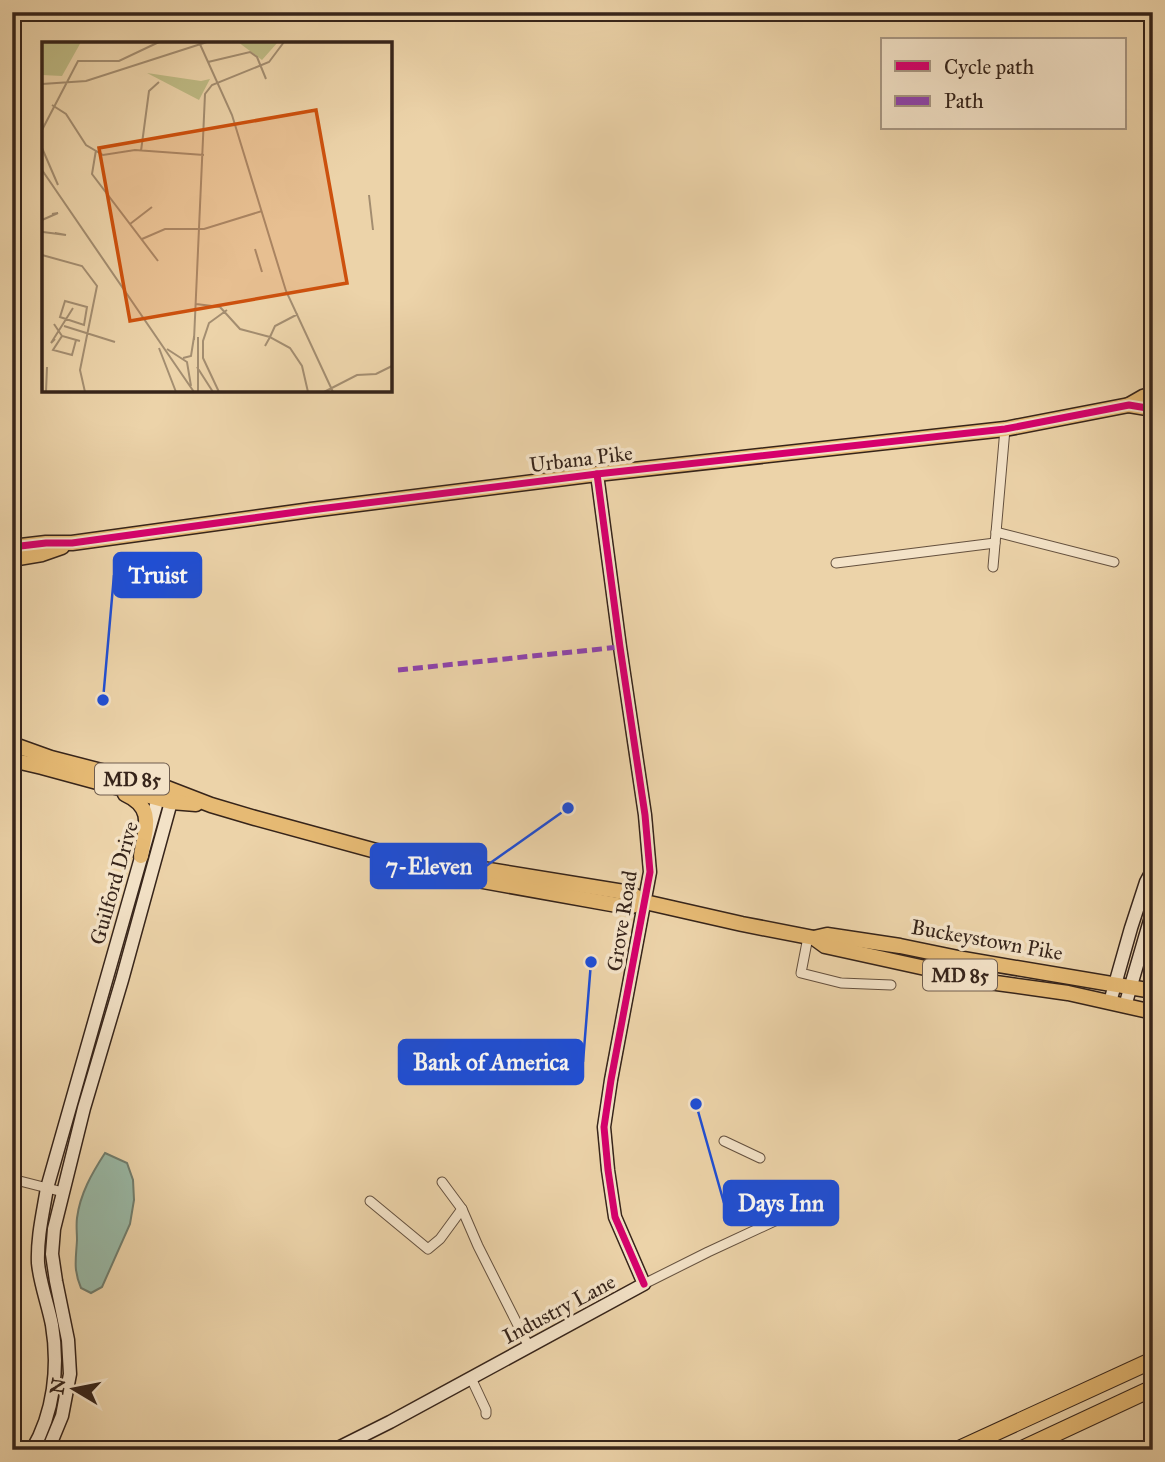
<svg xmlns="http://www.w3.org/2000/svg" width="1165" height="1462" font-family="'IM FELL Great Primer',serif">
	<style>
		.water { fill: #99b8a5; stroke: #717d6d; stroke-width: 2 }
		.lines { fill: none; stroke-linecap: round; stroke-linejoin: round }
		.street-casing { stroke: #64503e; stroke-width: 11 }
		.secondary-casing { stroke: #36241a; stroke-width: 15 }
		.primary-casing { stroke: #36241a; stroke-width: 17 }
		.highway-casing { stroke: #36241a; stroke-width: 18 }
		.street { stroke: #f3e2c7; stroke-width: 9 }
		.secondary { stroke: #f3e2c7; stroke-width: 12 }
		.primary { stroke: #e6ba74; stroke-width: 14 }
		.highway { stroke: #e6ba74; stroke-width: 16 }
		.quiet { stroke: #8e44ad; stroke-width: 5; stroke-dasharray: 10 5; stroke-linecap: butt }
		.cycleway-casing { stroke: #f3e2c7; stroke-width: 11 }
		.cycleway { stroke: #d6006c; stroke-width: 7 }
		.labels { text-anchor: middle; stroke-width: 7; stroke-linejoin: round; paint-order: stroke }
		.shield { fill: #f3e2c7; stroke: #6f5d4e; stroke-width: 2 }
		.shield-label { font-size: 19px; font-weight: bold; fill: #36241a }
		.street-label { font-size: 21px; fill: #36241a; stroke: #f3e2c7 }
		.inset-road { fill: none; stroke: #a38d70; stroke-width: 2 }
		.view { fill: #cd510e; fill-opacity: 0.15; stroke: #cd510e; stroke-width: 3.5 }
		.inset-edge { fill: none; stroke: #36241a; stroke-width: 3.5 }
		.leader { fill: none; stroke: #1d4ed8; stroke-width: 2.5 }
		.callout-dot { fill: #1d4ed8; stroke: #f3e2c7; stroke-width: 2.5 }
		.callout { fill: #1d4ed8; stroke: #1d4ed8; stroke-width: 2.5 }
		.callout-label { font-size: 23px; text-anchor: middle; font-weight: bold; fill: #fff }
	</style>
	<rect width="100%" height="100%" fill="#ecd3a9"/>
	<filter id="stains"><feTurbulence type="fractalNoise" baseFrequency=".00286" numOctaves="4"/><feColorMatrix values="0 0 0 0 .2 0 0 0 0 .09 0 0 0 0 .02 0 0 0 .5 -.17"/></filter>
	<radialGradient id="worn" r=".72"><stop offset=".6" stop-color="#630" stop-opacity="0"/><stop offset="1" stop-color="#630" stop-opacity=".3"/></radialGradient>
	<!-- water -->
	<path class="water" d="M105 1153 127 1163 133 1180 134 1200 130 1224 102 1287 91 1293 81 1288C73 1269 76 1259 77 1240 77 1233 76 1225 77 1218 80 1194 92 1173 105 1153Z"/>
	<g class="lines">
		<!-- street casing -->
		<g class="street-casing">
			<g id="street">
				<polyline points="996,532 1114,562"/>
				<polyline points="836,563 995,543"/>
				<polyline points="993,567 1005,429"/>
				<polyline points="808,937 801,973 841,983 891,985"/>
				<polyline points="724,1141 760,1158"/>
				<polyline points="12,1179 63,1192"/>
				<polyline points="442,1182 462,1209 478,1246 529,1347"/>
				<polyline points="370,1201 428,1249 440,1239 462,1209"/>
				<polyline points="644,1284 708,1252 805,1207"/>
				<polyline points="471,1378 486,1410 486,1414"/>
			</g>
		</g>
		<!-- secondary casing -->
		<g class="secondary-casing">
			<g id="secondary">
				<polyline points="1110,1002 1131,928 1146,882 1153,869"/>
				<polyline points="1125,1006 1153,910"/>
				<path d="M32 1450C54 1413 59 1367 52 1325 48 1304 40 1284 38 1263 37 1237 43 1213 47 1188L158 798 164 792"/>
				<polyline points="48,1450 62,1416 70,1374 68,1340 56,1281 52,1254 54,1229 84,1108 122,980 171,802 168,792"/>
				<polyline points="334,1450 390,1422 644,1284 615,1217 608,1170 604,1127 611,1080 650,872 645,815 620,647 597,474"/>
			</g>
		</g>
		<!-- primary casing -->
		<g class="primary-casing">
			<g id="primary">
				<polyline points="1129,405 1143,397 1153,394"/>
				<polyline points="12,547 46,543 72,543 311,510 597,474 1005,429 1129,405 1147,408 1153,406"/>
				<polyline points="12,559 42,554 62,547"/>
				<polyline points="12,744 51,758 167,788 211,805 255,818 442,869 455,876 628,907 645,902"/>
				<polyline points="12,760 42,767 171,802 196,804"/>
				<path d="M125 794C156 808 145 829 141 856"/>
				<polyline points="442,869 458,865 630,893 645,902 742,924 814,938 827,935 900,946 963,959 1153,991"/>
				<polyline points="814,938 825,946 989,982 1068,993 1153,1012"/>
			</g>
		</g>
		<!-- highway casing -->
		<g class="highway-casing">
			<g id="highway">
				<polyline points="957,1450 1153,1360"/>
				<polyline points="1020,1450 1153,1388"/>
			</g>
		</g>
		<!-- street -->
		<use href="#street" class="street"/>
		<!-- secondary -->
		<use href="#secondary" class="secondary"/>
		<!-- primary -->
		<use href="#primary" class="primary"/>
		<!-- highway -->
		<use href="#highway" class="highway"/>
		<!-- quiet -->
		<polyline class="quiet" points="398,670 620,647"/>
		<!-- cycleway casing -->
		<g class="cycleway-casing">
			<g id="cycleway">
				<polyline points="597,474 620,647 645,815 650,872 611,1080 604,1127 608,1170 615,1217 644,1284"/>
				<polyline points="12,547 46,543 72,543 311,510 597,474 1005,429 1129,405 1147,408 1153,406"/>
			</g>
		</g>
		<!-- cycleway -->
		<use href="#cycleway" class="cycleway"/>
	</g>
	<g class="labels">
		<!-- shield labels -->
		<g class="shield">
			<rect x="95" y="763.5" width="74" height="31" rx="5"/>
			<rect x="923" y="959.5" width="74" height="31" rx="5"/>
		</g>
		<g class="shield-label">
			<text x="132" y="786">MD 85</text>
			<text x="960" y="982">MD 85</text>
		</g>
		<!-- street labels -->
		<g class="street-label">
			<text transform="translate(581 459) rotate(-7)" y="7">Urbana Pike</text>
			<text transform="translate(114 883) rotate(-74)" y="7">Guilford Drive</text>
			<text transform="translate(622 921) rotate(-81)" y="7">Grove Road</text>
			<text transform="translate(987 940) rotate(10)" y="7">Buckeystown Pike</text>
			<text transform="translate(559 1309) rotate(-28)" y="7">Industry Lane</text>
		</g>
	</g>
	<!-- overview -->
	<g transform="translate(42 42)">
		<rect width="350" height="350" fill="#ecd3a9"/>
		<path d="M0 0H39L20 34 0 33ZM196 0H236L220 18ZM105 31 159 39 168 37 157 58Z" fill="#beba84"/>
		<path class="inset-road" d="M157 0 190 73 244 249 291 350M166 20 208 10 215 15 224 37M0 42 44 39 165 0M10 63 24 72 44 103 61 113 93 108 162 113M0 88 36 19H77L117 0M0 106 16 143M54 108 50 132 116 219M99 109 107 49 117 40M0 128 152 350M327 153 331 188M0 178 16 171 10 172M88 182 110 165M1 190 24 193 13 191M100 197 123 187H162L220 169M213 207 220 230M0 213 40 224 55 244 38 328 43 350M23 259 45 265 42 283 18 275ZM154 262 178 265 198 287 228 295 233 284 256 272M12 282 20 294 38 299M22 284 73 300M20 294 11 308 30 313 34 298M156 295V350M13 297 9 301 31 266M152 298 163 52 170 43 227 20 242 0M223 304 228 295 248 306 260 324 266 350M117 306 134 350M125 307 145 320 149 344M141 316 149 314 152 295M155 325 171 350M4 350 5 325M177 350 161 316V299L167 281 185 268M282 350 315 333 334 332 350 324"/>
		<path class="view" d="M274 68 305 241 88 279 57 106Z"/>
		<rect width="350" height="350" class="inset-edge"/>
	</g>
	<!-- callouts -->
	<path class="leader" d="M103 700L114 575M568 808L486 866M591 962L583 1062M696 1104L724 1203"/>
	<g class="callout-dot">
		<circle cx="103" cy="700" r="7"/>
		<circle cx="568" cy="808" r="7"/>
		<circle cx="591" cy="962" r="7"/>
		<circle cx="696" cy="1104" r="7"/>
	</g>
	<g class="callout">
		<rect x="114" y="553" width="87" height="44" rx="7"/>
		<rect x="371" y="844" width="115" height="44" rx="7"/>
		<rect x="399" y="1040" width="184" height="44" rx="7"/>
		<rect x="724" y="1181" width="114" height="44" rx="7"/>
	</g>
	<g class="callout-label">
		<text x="158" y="583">Truist</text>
		<text x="429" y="874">7-Eleven</text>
		<text x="491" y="1070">Bank of America</text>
		<text x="781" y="1211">Days Inn</text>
	</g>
	<!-- margin -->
	<rect width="1165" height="1462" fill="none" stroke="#ecd3a9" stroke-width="42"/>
	<rect x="14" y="14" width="1137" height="1434" fill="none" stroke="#36241a" stroke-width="3.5"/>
	<rect x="21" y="21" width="1123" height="1420" fill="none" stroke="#36241a" stroke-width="2"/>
	<!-- legend -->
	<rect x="881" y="38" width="245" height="91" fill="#f3e2c7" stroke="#a79682" stroke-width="2"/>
	<rect x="895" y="61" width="35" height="10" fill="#d6006c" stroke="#a79682" stroke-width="2"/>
	<text x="944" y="74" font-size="21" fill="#36241a">Cycle path</text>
	<rect x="895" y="96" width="35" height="10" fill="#8e44ad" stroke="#a79682" stroke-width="2"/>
	<text x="944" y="108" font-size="21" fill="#36241a">Path</text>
	<!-- north arrow -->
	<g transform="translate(74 1389) rotate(280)" stroke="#f3e2c7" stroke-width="5" paint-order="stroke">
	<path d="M0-5L12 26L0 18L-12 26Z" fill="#36241a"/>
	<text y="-10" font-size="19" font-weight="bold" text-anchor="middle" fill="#36241a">N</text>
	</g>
	<rect width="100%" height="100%" filter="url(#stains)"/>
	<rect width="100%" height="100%" fill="url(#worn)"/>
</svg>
